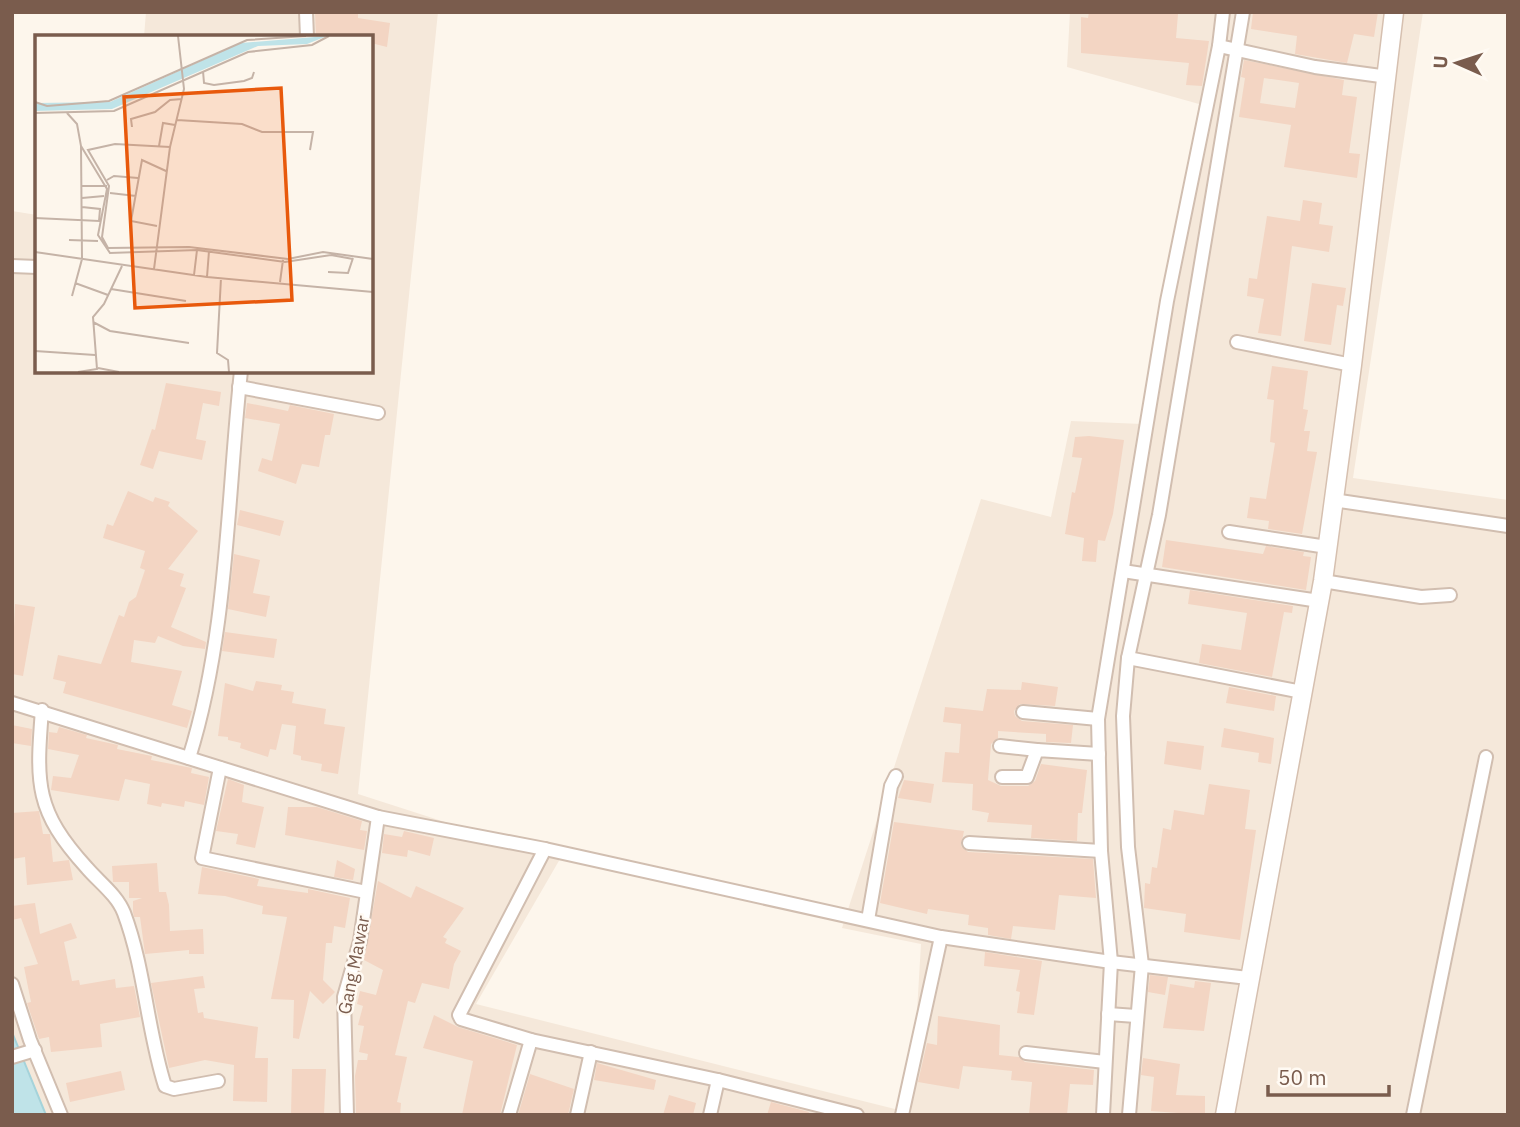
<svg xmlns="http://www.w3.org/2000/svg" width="1520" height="1127" font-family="'IBM Plex Sans',sans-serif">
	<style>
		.residential { fill: #f5e8da }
		.water { fill: #bfe3e8; stroke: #a5d3da; stroke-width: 2 }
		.building { fill: #f3d5c3; fill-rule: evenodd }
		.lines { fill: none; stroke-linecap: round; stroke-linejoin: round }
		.street-casing { stroke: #d1beb0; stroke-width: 16 }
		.secondary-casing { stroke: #d6c0b0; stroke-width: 21 }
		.street { stroke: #fff; stroke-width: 12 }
		.secondary { stroke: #fff; stroke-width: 18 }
		.labels { text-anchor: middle; stroke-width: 5; stroke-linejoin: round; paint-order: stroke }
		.street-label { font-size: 18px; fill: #7a5c4d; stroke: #fffaf3 }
		.inset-road { fill: none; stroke: #c5b3a7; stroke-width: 2 }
		.view { fill: #e8590c; fill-opacity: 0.15; stroke: #e8590c; stroke-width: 3.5 }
		.inset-edge { fill: none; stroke: #7a5c4d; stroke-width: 3.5 }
	</style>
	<rect width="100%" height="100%" fill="#fdf6ec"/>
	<!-- residential -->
	<polygon class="residential" points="146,12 438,12 358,794 560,859 476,1004 911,1113 921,944 842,928 981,499 1051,517 1071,421 1142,424 1199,104 1067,67 1070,12 1423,12 1353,478 1508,500 1508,1115 46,1115 12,1032 12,211 37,215 37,371 371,371 371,37 144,37"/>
	<!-- water -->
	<polygon class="water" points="12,1032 14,1037 46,1115 12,1115"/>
	<!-- building -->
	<g class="building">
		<polygon points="315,12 358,12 358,18 390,23 387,47 371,43 371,37 316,37"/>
		<polygon points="1089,12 1178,14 1176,38 1209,41 1202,86 1186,85 1189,63 1081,53 1081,17 1088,18"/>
		<polygon points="1253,12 1275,14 1378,12 1374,37 1354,34 1347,63 1295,54 1297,36 1251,29"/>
		<path d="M1244 60 1344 80 1342 95 1357 97 1349 153 1360 154 1357 178 1284 167 1291 125 1239 117 1245 78 1241 77ZM1264 78 1299 83 1295 108 1260 103Z"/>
		<polygon points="1303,200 1322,203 1319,224 1333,226 1329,252 1292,246 1281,336 1258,333 1264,299 1247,296 1249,278 1257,279 1267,216 1300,221"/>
		<polygon points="1312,283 1346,288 1343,306 1337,305 1331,345 1304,341"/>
		<polygon points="1272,366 1308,371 1303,409 1308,410 1304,431 1310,431 1307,451 1317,452 1302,534 1268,529 1269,521 1247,518 1250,497 1266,499 1275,443 1270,442 1274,400 1267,399"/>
		<polygon points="166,383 221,392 219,406 203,403 196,439 206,441 202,460 159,451 153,469 140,465 152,429 155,430"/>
		<polygon points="247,403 288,411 290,405 334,414 330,435 325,435 319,467 302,464 296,484 258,471 262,458 272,461 280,424 245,418"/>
		<polygon points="1089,436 1124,440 1113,514 1105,541 1098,540 1096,562 1082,561 1084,538 1065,534 1072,492 1075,493 1082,458 1072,457 1075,437"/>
		<polygon points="128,491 153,502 155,497 170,502 168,506 198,531 168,569 184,574 180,586 186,588 171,627 206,642 205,649 183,646 158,636 155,643 134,640 131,662 182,671 172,705 192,711 187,728 63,693 66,682 53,679 58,655 101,664 119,615 124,617 129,602 136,597 145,570 140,568 145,551 103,538 107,524 113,526"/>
		<polygon points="240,510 284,521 280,536 237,525"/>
		<polygon points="1166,540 1263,554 1266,546 1304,552 1303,556 1311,557 1306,590 1162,567"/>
		<polygon points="234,554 260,560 253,593 270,596 266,617 228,609"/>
		<polygon points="1190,590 1293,606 1292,613 1284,612 1272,677 1199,663 1202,644 1241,650 1247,613 1188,604"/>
		<polygon points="15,604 35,607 23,676 12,674"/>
		<polygon points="225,632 277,639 274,658 222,651"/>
		<polygon points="256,681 282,685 281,690 294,692 292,703 326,709 324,724 345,727 338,774 321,771 322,764 301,760 301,756 293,754 296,726 282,724 276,750 270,749 268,757 240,748 241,743 228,740 228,737 218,736 225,683 253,691"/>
		<polygon points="1022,682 1058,687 1055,706 1020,704 1014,711 1015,716 1022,721 1073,725 1071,743 1046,742 1046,734 998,731 998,738 991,744 988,780 1001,786 1028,786 1035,781 1041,764 1087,770 1082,813 1078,813 1077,841 1031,838 1032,825 987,822 989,813 972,810 973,784 942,782 945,752 959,753 961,724 943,722 945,707 983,711 987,689 1021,690"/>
		<polygon points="1229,687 1276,696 1274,711 1226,703"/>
		<polygon points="12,725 32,729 31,746 12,743"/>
		<polygon points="59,727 87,735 86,738 118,745 117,749 152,756 151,760 192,768 191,773 209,777 204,805 185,801 184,807 162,803 161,807 147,804 150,784 125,779 119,801 51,790 53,776 71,778 79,755 48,749 49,732 57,733"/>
		<polygon points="1224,728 1274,738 1271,764 1258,762 1259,753 1221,747"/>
		<polygon points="1167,741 1204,746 1201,770 1164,764"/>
		<polygon points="228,779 244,785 242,802 264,807 255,848 236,844 238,834 216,831"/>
		<polygon points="904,780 934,784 931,803 898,798"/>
		<polygon points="1209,784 1250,790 1245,829 1256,830 1240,940 1184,932 1186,914 1144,908 1145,883 1150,884 1152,867 1157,868 1163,828 1171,830 1174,810 1204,815"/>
		<polygon points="288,807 317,807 362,821 360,830 367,831 364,850 285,835"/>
		<polygon points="39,811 43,834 50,834 53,862 69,860 73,880 27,885 25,857 12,859 12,813"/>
		<polygon points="894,822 964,831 961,846 968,852 1093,859 1096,898 1059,895 1055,930 1013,926 1011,939 988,935 988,928 968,925 969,915 928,909 927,914 880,903"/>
		<polygon points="404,831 434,838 430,856 408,850 407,857 382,853 384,834 402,837"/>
		<polygon points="337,860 355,869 353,880 334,877"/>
		<polygon points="157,863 159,892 166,892 169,905 170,931 203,929 204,954 189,954 189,950 145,954 140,917 134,917 133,912 133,901 142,898 129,898 129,882 113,882 112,866"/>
		<polygon points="202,867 259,879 257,886 308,893 308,889 350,898 345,928 334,926 332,943 326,943 323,980 335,992 323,1004 310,991 299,1039 293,1038 294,1000 271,999 287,917 262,914 263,906 225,896 198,894"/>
		<polygon points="378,881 411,898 416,886 464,908 443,937 447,939 445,943 461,951 454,964 449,989 422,983 415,1003 408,1001 395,1055 407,1057 397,1102 401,1103 400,1115 356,1115 355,1076 358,1060 367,1060 368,1054 359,1052 364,1026 358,1025 363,1006 357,1004 360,991 376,995 383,970 364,960"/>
		<polygon points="35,903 40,934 71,923 77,938 64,942 72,981 79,980 80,985 115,979 116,988 134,986 140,1017 100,1024 102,1047 51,1052 49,1037 39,1039 27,1003 31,1002 24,967 38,964 21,918 12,920 12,906"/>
		<polygon points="985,952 1042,961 1034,1015 1017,1013 1020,992 1016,991 1020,970 984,966"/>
		<polygon points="1150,975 1168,977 1165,995 1148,992"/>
		<polygon points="203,976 205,988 194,989 198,1013 203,1012 204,1018 258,1027 255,1058 268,1058 267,1102 233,1101 234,1065 205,1060 169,1068 151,983"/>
		<polygon points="1195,981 1211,983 1204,1031 1163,1028 1170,984 1194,988"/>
		<polygon points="434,1015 458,1027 517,1045 500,1115 462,1115 473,1061 423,1048"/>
		<polygon points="938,1016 1000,1025 999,1055 1019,1057 1025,1062 1094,1070 1093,1085 1070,1084 1067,1115 1029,1115 1032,1082 1011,1080 1012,1071 963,1066 959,1089 918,1082 927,1043 937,1045"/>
		<polygon points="1143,1058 1180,1064 1176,1095 1205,1096 1205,1115 1151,1111 1154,1077 1141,1075"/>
		<polygon points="597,1063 656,1080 654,1090 594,1080"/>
		<polygon points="292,1069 326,1069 324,1115 291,1115"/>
		<polygon points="121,1071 125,1090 70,1102 66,1083"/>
		<polygon points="530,1074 574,1089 568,1115 518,1115"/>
		<polygon points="669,1095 696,1103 693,1115 663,1115"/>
		<polygon points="771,1102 809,1112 808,1115 767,1115"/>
	</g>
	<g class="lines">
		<!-- street casing -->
		<g class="street-casing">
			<g id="street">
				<polyline points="306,12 307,37"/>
				<polyline points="1219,46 1315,67 1388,77"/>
				<polyline points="12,266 37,267"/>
				<polyline points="1237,342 1352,365"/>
				<polyline points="239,387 378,413"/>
				<polyline points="1333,500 1508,526"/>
				<polyline points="1229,532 1327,547"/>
				<polyline points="1123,571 1319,601"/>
				<polyline points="1323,581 1421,597 1450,595"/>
				<polyline points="1128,658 1302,692"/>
				<polyline points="12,703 378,817 545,849 941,937 1111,962 1248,978"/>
				<path d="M42 710C36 784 35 811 87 868 99 882 117 895 124 913 145 969 147 1030 165 1086L174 1089 218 1081"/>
				<polyline points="1023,712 1098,719"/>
				<polyline points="1000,746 1037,750"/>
				<path d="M189 758C228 634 227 499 241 371"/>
				<polyline points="220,768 202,858 366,892"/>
				<polyline points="1002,777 1027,777 1037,750 1099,754"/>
				<polyline points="969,843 1101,851"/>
				<polyline points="545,849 459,1015 461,1019 531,1040 718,1080 857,1115"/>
				<polyline points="868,920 891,786 896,776"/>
				<polyline points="12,984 30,1040 61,1115"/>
				<polyline points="1108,1014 1136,1016"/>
				<polyline points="1026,1053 1105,1062"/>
				<polyline points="12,1057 35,1050"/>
				<polyline points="347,1115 344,997 360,941 378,817"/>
				<polyline points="509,1115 531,1040"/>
				<polyline points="577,1115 591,1052"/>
				<polyline points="710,1115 718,1080"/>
				<polyline points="902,1115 941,937"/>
				<polyline points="1103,1115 1111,962 1101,851 1098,719 1167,301 1219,46 1223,12"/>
				<polyline points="1129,1115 1142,965 1128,847 1123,716 1128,658 1159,515 1243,12"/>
				<polyline points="1413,1115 1486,757"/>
			</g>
		</g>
		<!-- secondary casing -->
		<g class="secondary-casing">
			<polyline id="secondary" points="1225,1115 1323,581 1352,365 1394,12"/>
		</g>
		<!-- street -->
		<use href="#street" class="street"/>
		<!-- secondary -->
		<use href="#secondary" class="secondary"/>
	</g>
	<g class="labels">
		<!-- street labels -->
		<g class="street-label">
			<text transform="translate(354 965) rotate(-79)" y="6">Gang Mawar</text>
		</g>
	</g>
	<!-- overview -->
	<g transform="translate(35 35)">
		<rect width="338" height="338" fill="#fdf6ec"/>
		<path d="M292 1 272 9 223 11 77 74 0 76V68L75 67 206 8Z" fill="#bfe3e8"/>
		<path class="inset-road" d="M168 36 169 48 179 50 209 46 217 43 219 37M0 67 12 71 74 66 212 5 271 1M0 78 79 76 213 17 277 10 294 1M32 78 42 89 46 111 47 224 37 261M142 85 207 89 227 97H278L275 115M97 92 96 84 120 77 135 65 147 64M46 111 72 154 63 200 75 218 162 215 250 227 296 220 318 224M124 111 128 88 140 90M135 112 80 109 53 115 74 151 67 202 73 213 154 212 253 224 288 217 338 224M72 145 79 141 103 143M46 151H72M75 158 101 161M47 163 69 161M0 183 64 186 65 174 47 172M122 191 96 186 107 125 131 136M34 205 63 206M0 217 172 242 338 257M119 234 135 112 149 54 143 1M293 237 313 238 318 223M159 240 162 215M172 242 174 216M186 243 182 318 193 325 194 337M245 247 248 225M40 248 73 260M76 254 151 266M58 287 75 296 154 308M0 316 60 320M63 333 84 337M43 337 62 334 58 282 69 269 87 231"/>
		<path class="view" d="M246 53 257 265 100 273 89 62Z"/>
		<rect width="338" height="338" class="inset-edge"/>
	</g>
	<!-- border -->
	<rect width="1520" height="1127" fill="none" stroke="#7a5c4d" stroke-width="28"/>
	<!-- north arrow -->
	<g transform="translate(1457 63) rotate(273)" stroke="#fffaf3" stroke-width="5" paint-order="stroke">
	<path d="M0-5L12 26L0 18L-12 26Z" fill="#7a5c4d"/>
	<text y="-10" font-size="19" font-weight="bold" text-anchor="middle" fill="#7a5c4d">U</text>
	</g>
	<!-- scale -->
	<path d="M1268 1085v10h121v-10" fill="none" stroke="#7a5c4d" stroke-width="3.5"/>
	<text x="1278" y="1085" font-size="21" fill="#7a5c4d" stroke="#fffaf3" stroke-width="5" paint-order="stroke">50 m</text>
</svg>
